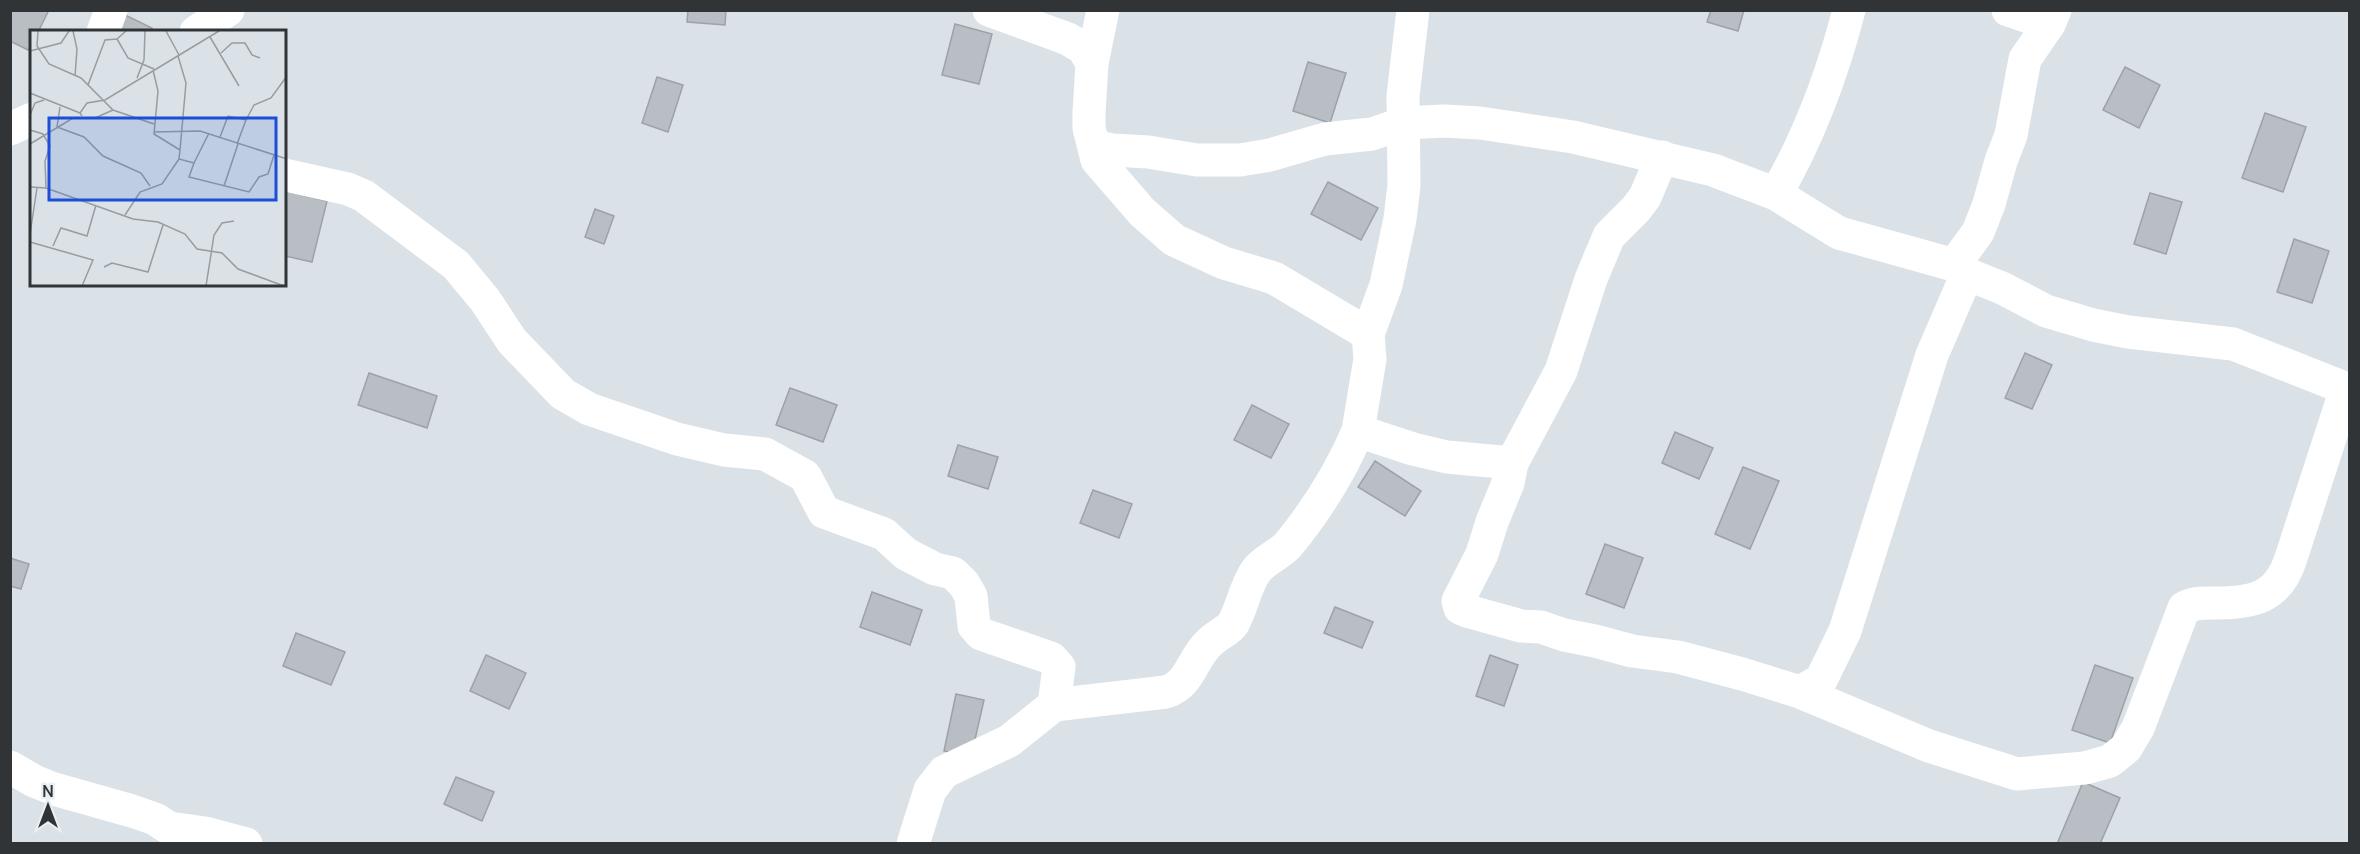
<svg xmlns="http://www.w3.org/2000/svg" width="2360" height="854" font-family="Manrope,sans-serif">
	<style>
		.building { fill: #b8bec3; stroke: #9ca2a7; stroke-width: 1.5 }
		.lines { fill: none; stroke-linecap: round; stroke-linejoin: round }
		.street { stroke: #fff; stroke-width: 33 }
		.inset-road { fill: none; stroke: #979ca0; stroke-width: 1.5 }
		.view { fill: #1d4ed8; fill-opacity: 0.15; stroke: #1d4ed8; stroke-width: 3 }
		.inset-edge { fill: none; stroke: #313436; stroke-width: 3 }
	</style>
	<rect width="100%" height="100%" fill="#dbe2e7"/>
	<!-- building -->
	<g class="building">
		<polygon points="10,10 49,10 38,32 32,32 32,44 28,50 10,41"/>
		<polygon points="688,10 726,10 725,25 687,22"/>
		<polygon points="1711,10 1744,10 1738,31 1707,22"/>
		<polygon points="121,13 152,28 150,32 112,32"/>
		<polygon points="955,24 992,34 979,84 942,75"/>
		<polygon points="1308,62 1346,73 1330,123 1293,111"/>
		<polygon points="2125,67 2160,85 2139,128 2103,110"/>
		<polygon points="657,77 683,85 668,132 642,123"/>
		<polygon points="2265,113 2306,127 2283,192 2242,178"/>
		<polygon points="1328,182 1378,208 1361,240 1311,214"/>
		<polygon points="285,191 327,201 312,262 285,256"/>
		<polygon points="2150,193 2182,202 2166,254 2134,244"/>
		<polygon points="595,209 614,216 604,244 585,237"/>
		<polygon points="2294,239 2329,251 2312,303 2277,292"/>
		<polygon points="2025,353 2052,365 2032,409 2005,398"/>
		<polygon points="369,373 437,396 427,428 358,405"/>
		<polygon points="790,388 837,405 823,442 776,425"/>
		<polygon points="1252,405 1289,424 1271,458 1234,440"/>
		<polygon points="1675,432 1713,448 1699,479 1662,463"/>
		<polygon points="958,445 998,457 988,489 948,476"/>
		<polygon points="1375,461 1421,491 1405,516 1358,487"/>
		<polygon points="1743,467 1779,481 1750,549 1715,534"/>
		<polygon points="1093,490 1132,504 1119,538 1080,523"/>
		<polygon points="1605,544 1643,558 1624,608 1586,594"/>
		<polygon points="10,558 29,564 21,589 10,586"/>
		<polygon points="872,592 922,610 910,645 860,627"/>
		<polygon points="1335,607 1373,622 1362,648 1324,633"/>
		<polygon points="296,633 345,652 331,685 283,666"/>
		<polygon points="486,655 526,673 509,709 470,691"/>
		<polygon points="1490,655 1518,665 1504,706 1476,696"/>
		<polygon points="2095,665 2133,678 2110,743 2072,730"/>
		<polygon points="956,694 984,700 971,757 944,751"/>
		<polygon points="456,777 494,792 482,821 444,804"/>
		<polygon points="2083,782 2120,798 2100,844 2057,844"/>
	</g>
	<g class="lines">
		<!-- street -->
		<g class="street">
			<polyline points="989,10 1068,39 1083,48 1092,63"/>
			<path d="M1103 10 1092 63 1089 113V128L1097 160 1142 212 1174 240 1224 263 1274 278 1368 334 1370 359 1358 431 1413 449 1447 457 1512 463 1508 483 1492 522 1482 554 1458 601 1460 608 1467 611 1521 626 1541 627 1564 635 1595 641 1632 651 1678 657 1742 674 1800 692 1929 746 2017 774 2085 768 2110 761 2126 748 2138 728 2184 608C2194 602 2205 603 2216 603 2253 603 2277 598 2290 561L2346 389"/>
			<polyline points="2008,10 2049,24 2055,10"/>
			<polyline points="103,32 111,10"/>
			<polyline points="196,32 228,10"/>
			<polyline points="10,129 32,119"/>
			<polyline points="1095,146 1112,150 1148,152 1197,160 1240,160 1270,155 1325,139 1372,134 1404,123 1444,121 1480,123 1573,137 1713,170 1776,194 1839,233 1954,265 1967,274 2002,288 2046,311 2093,325 2128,332 2233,344 2350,390"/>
			<polyline points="285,175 348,189 364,196 456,265 485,300 512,341 563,394 589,409 677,439 724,450 765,454 805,476 824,512 884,534 906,554 935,569 953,573 964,584 971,596 974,626 981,634 1051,658 1059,667 1054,705"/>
			<path d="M1776 194C1810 135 1832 76 1849 10"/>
			<polyline points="1954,265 1978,232 1989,204 2001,161 2011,135 2025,59 2049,24"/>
			<polyline points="1368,334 1386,285 1400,219 1404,185 1403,96 1413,10"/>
			<polyline points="1512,463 1561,371 1591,279 1609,236 1636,209 1645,197 1662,157"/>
			<polyline points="1800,692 1821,680 1845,631 1932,355 1967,274"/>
			<polyline points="10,767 34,781 54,789 132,811 155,819 169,828 205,833 246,844"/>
			<path d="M913 844 930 790 944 772 1009 741 1054 705 1166 692C1192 683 1191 659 1210 642 1217 635 1230 630 1234 622 1243 605 1245 587 1256 571 1264 560 1279 555 1288 545 1316 511 1341 471 1358 431"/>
		</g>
	</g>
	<!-- overview -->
	<g transform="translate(30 30)">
		<rect width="256" height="256" fill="#dbe2e7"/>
		<path class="inset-road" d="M8 1 7 16 19 34 51 48 83 80 124 94M43 1 47 19 45 46M136 1 149 25M180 7 209 56M87 9 98 28 124 39M0 21 31 13 39 1M191 23 202 13H215L222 25 230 28M148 26 156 53 150 120M123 40 128 61 124 104 150 120 149 129 164 133 159 147 219 162 229 147 238 144 244 125M107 48 114 30 115 1M58 55 75 10 87 9 96 1M0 63 50 83M30 77 27 97 54 107 73 126 111 143 120 156M0 85 5 73 14 70M52 86 50 83 57 73 75 70 189 1M0 100 13 104 20 116 15 131 16 158M124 102 170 101 257 129M190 107 198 86 216 90 224 75 241 68 257 46M0 114 43 88H65L83 80M207 114 216 90M164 133 179 103M194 156 208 114M0 157 16 158 103 189 128 192 155 204 167 219 192 223 208 239 254 256M95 185 110 162 132 154 149 129M0 204 7 158M0 212 63 230 52 256M23 216 31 198 57 206 66 175M74 237 82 233 118 242 133 195M176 256 184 205 192 193 204 191"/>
		<path class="view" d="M19 88H246V170H19Z"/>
		<rect width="256" height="256" class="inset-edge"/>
	</g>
	<!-- border -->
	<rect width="2360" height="854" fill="none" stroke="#313436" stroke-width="24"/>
	<!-- north arrow -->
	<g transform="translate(48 806)" stroke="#e8eff5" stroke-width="4.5" paint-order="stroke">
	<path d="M0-4.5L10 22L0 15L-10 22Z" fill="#313436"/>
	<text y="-9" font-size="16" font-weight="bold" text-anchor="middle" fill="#313436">N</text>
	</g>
</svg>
